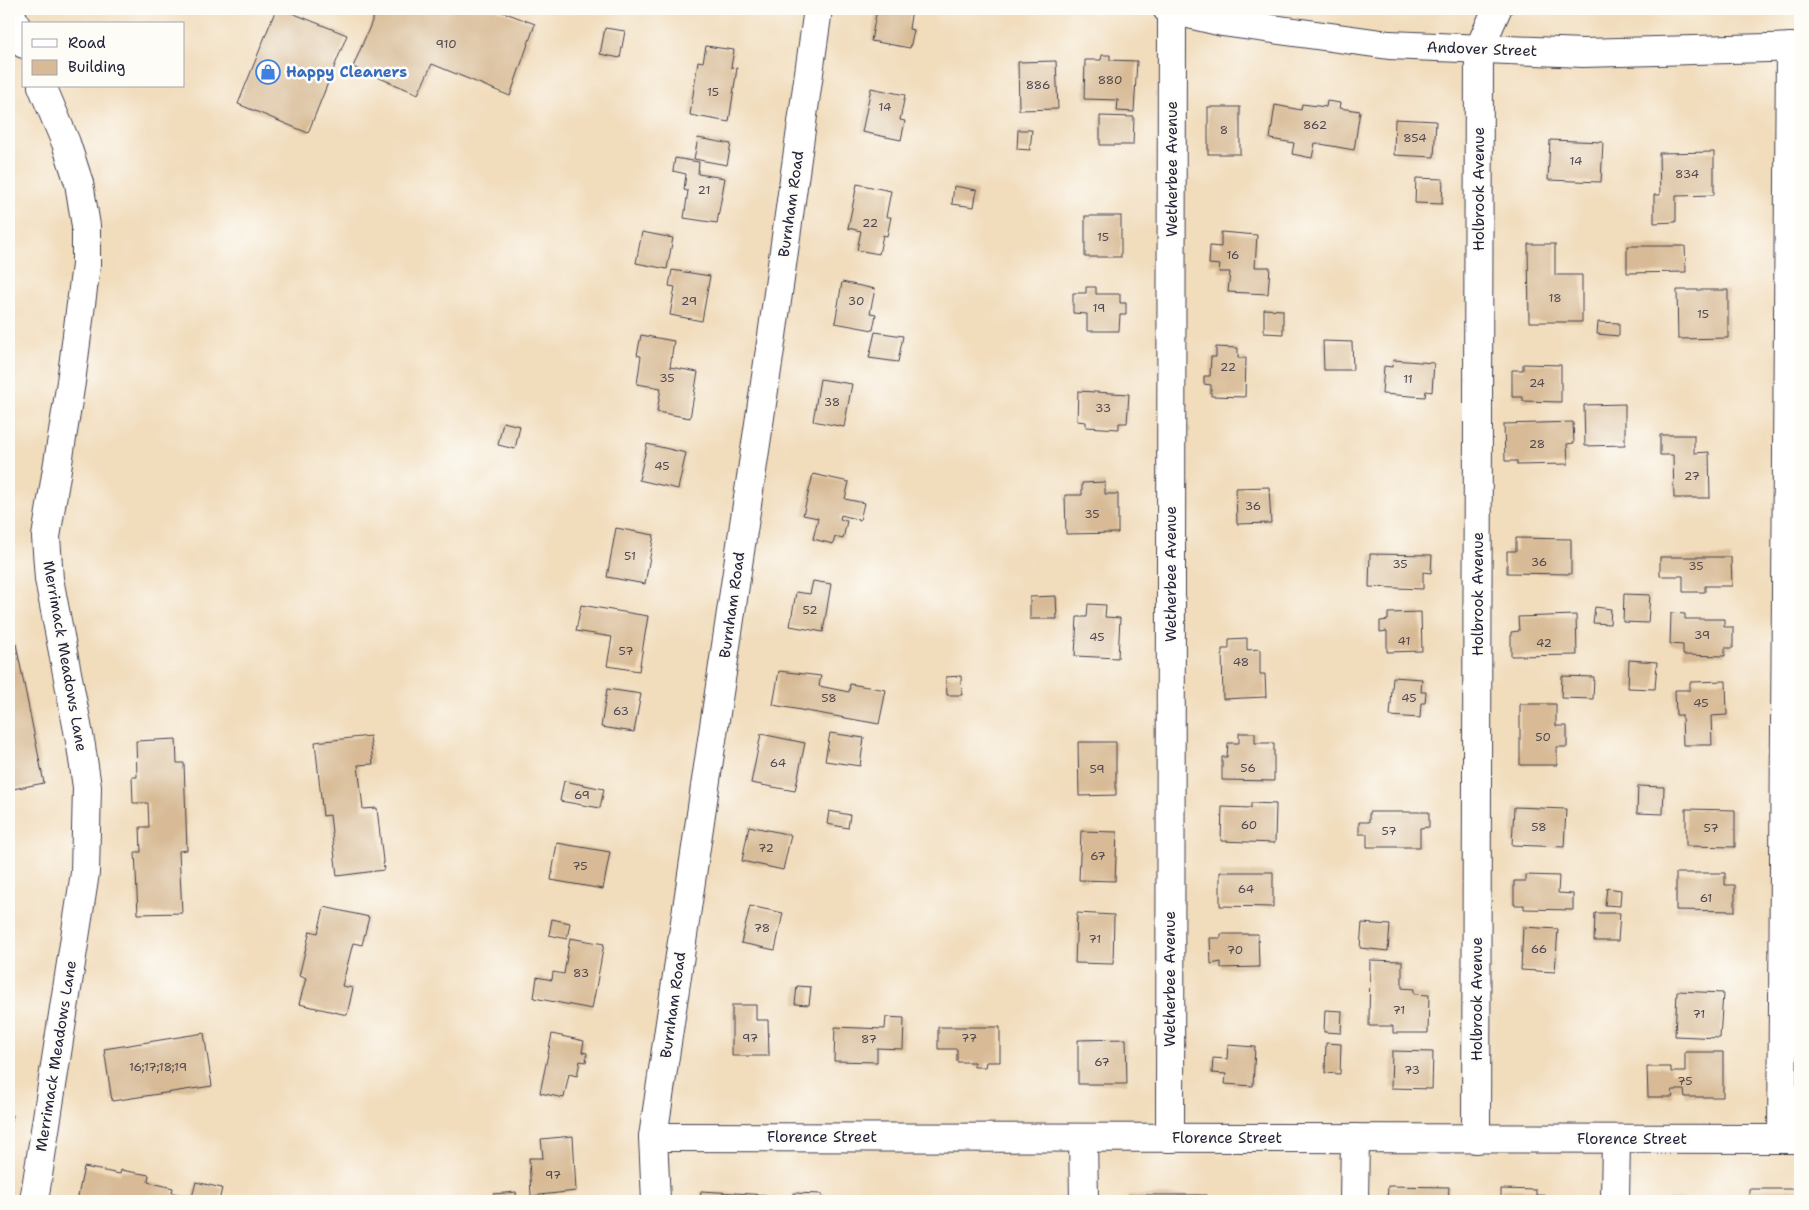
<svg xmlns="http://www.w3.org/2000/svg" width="1809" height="1210" font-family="'Shantell Sans',sans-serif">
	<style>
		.building { fill: #d8bb96 }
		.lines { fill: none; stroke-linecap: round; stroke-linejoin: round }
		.minor-casing { stroke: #413e4e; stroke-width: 30 }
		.major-casing { stroke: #413e4e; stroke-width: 30 }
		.minor { stroke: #fff; stroke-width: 28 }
		.major { stroke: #fff; stroke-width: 28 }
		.labels { text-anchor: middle; stroke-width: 5; stroke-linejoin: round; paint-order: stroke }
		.number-label { font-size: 12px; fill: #504852 }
		.street-label { font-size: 15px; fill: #22223b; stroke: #fdfcf7 }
		.shop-label { font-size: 15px; font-weight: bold; fill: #366cbe; stroke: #fdfcf7; text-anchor: start }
	</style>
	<rect width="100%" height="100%" fill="#fdfcf7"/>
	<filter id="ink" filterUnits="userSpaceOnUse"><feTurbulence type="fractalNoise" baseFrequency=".02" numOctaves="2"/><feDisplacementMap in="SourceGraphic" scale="10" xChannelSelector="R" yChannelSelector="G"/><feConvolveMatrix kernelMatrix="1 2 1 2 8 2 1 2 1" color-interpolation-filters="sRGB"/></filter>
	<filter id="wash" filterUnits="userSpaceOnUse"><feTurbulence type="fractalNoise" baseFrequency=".0096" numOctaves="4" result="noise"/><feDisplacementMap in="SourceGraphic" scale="20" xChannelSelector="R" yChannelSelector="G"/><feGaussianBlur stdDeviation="1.12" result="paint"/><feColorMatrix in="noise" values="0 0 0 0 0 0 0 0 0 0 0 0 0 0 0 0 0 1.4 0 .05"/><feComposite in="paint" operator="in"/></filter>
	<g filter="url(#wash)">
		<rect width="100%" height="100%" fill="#f1dcbb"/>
		<g id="blocks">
			<!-- building -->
			<g class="building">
				<polygon points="276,9 282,9 347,35 308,133 238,104"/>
				<polygon points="377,9 495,9 535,24 510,96 432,64 418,94 353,67"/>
				<polygon points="877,9 912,9 909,29 914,30 910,48 871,41"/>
				<polygon points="605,28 625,31 620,58 600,54"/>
				<polygon points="706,46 734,50 731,67 737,68 729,122 690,115 698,61 703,62"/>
				<polygon points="1102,55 1110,55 1110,60 1137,61 1134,112 1117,111 1118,100 1084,99 1085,60 1101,60"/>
				<polygon points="1056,61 1058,109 1019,110 1018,62"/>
				<polygon points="871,88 905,95 900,120 905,121 901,140 862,132"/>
				<polygon points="1327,101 1340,103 1339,108 1360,111 1354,150 1315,143 1312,158 1292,154 1294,143 1270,139 1275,105 1301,110 1302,104 1326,107"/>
				<rect x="1208" y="107" width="32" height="47"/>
				<polygon points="1100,116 1134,117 1133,145 1100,145"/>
				<polygon points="1395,119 1436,121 1434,157 1394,155"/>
				<polygon points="1018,130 1032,130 1030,150 1017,149"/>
				<polygon points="698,138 731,144 727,165 694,159"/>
				<polygon points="1550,140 1603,142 1601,182 1548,180"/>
				<polygon points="1714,152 1714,195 1676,196 1676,222 1654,223 1654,195 1660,195 1659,153"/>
				<polygon points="675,158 699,162 698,174 725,178 717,223 684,218 688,191 684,190 686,174 673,171"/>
				<polygon points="1416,178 1443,179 1442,204 1415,203"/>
				<polygon points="857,184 891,191 886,217 891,217 887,236 883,235 879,254 857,250 861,231 848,228"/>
				<polygon points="954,186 977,190 974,207 952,204"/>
				<rect x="1085" y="216" width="36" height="41"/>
				<polygon points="642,232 673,238 667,269 636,263"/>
				<polygon points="1221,232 1257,235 1255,267 1270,267 1268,294 1228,292 1230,272 1219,272 1220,265 1209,264 1210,246 1221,247"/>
				<polygon points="1528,244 1555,244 1555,275 1582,275 1582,322 1529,322"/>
				<polygon points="1627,246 1685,246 1686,272 1627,273"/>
				<polygon points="672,270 710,276 702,321 670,315 675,287 669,286"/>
				<polygon points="842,282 875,289 870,313 876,314 873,330 835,323"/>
				<polygon points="1086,287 1096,287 1096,294 1120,294 1120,303 1126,303 1126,315 1120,315 1119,331 1087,331 1087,314 1073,313 1073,293 1086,293"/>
				<polygon points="1677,290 1728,290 1728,338 1678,339"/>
				<polygon points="1264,309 1283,310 1283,334 1264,333"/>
				<polygon points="1598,322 1619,323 1619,336 1597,334"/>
				<polygon points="875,332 903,336 898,362 869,358"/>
				<polygon points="641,335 674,341 670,367 698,372 690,418 657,412 661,388 637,384 641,356 637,355"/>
				<polygon points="1323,341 1352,342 1353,370 1324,370"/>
				<polygon points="1216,347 1238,348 1238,358 1246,358 1245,397 1211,396 1211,385 1204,384 1204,376 1210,376 1211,357 1216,357"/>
				<polygon points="1393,360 1434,363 1432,392 1426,391 1425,397 1382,394 1384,366 1392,367"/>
				<polygon points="1523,364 1561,365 1561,402 1523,401 1523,397 1512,397 1512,370 1523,370"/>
				<polygon points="820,379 852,384 844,427 813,421"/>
				<polygon points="1078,391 1129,394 1127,423 1119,423 1119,429 1086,427 1086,422 1077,421"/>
				<polygon points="1625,404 1625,445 1585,446 1584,405"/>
				<polygon points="503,422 520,426 515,449 498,445"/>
				<polygon points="1573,422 1574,443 1567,444 1568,464 1517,465 1517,461 1505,461 1504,424"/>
				<polygon points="1660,435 1694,435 1694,453 1709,452 1710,498 1674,498 1673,455 1660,455"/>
				<polygon points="647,444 686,453 678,489 639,480"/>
				<polygon points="813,474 849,482 845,499 864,503 860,520 841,515 840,520 847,521 843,539 835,537 833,544 813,539 818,518 803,515"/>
				<polygon points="1105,482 1105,494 1118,494 1118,533 1066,534 1065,495 1082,495 1082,483"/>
				<polygon points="1269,487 1271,523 1237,524 1236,488"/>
				<polygon points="616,528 654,535 645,584 607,577"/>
				<polygon points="1516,538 1571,539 1571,574 1507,573 1507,551 1516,551"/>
				<polygon points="1370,554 1432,555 1431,573 1423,572 1423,589 1369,587"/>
				<polygon points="1660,557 1731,557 1732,586 1705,586 1705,592 1683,592 1683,576 1660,576"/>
				<polygon points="813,581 831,584 823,632 790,626 796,592 810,594"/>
				<polygon points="1624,594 1650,595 1648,623 1623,622"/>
				<polygon points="1056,596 1057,619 1030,619 1030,597"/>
				<polygon points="1088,604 1106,605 1105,617 1120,618 1118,658 1075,656 1077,617 1087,617"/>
				<polygon points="581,605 648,616 639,671 607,666 612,637 576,631"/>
				<polygon points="1595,607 1611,609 1610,624 1593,623"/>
				<polygon points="1421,612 1422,651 1387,652 1387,631 1380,632 1380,621 1388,620 1388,613"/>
				<polygon points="1671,613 1685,614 1685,619 1724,619 1724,627 1733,627 1733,648 1725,648 1725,656 1683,655 1683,645 1670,644"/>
				<polygon points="1576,615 1577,655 1511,656 1511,632 1519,631 1518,617"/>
				<polygon points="1247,638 1247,650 1260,649 1260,674 1265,674 1266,697 1223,699 1222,649 1229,649 1229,639"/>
				<polygon points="16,644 44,783 13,789 9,768 9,646"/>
				<polygon points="1629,660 1657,662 1655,689 1628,688"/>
				<polygon points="779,671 821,676 819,686 849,692 850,684 886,690 879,724 773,705"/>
				<polygon points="961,676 962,695 947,695 946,677"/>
				<polygon points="1562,676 1594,677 1593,699 1561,698"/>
				<polygon points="1393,677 1422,679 1421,692 1426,692 1425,703 1421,703 1420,718 1390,716"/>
				<polygon points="1726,681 1727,715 1711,716 1712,745 1683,745 1682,715 1676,715 1675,690 1690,690 1690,682"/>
				<polygon points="607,689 641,694 634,732 601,727"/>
				<polygon points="1520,704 1556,704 1556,726 1567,726 1567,747 1557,747 1557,765 1520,765"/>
				<polygon points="830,733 864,738 860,766 825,761"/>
				<polygon points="1239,733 1255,733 1255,743 1274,743 1274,781 1222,780 1222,757 1227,757 1228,743 1239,743"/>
				<polygon points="761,734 805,743 795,791 751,783"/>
				<polygon points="370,736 373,764 358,765 363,809 377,808 384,870 337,876 330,815 323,816 315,742"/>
				<polygon points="176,739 177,763 184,763 187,850 179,851 182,913 138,914 135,852 141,852 140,827 149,827 148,803 133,803 132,777 137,777 136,741"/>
				<polygon points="1078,742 1116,742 1116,795 1079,796"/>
				<polygon points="564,781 604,789 600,808 560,801"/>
				<polygon points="1638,786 1664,787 1663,814 1637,813"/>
				<polygon points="1251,803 1276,804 1275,843 1221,841 1222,807 1251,808"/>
				<polygon points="1514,807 1566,809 1564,847 1512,845"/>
				<polygon points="1686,809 1735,810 1735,847 1686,846"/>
				<polygon points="829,811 850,815 848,828 827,824"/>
				<polygon points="1369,812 1429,812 1429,827 1420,828 1420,847 1367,847 1367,834 1359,834 1359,822 1369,822"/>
				<polygon points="749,826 791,835 783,870 742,861"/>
				<polygon points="1081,831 1117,832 1115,881 1079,880"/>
				<polygon points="557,843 610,852 603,889 551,880"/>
				<polygon points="1220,872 1273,872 1273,907 1220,906"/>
				<polygon points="1676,873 1725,873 1725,885 1735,885 1735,911 1676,910"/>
				<polygon points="1526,875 1559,876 1558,893 1573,894 1573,910 1524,909 1524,905 1514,905 1514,881 1526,881"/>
				<polygon points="1607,888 1621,890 1620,906 1605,905"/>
				<polygon points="750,906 783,913 775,950 741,943"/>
				<polygon points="324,907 369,917 362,945 353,943 342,986 353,988 347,1015 299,1004 306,978 299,976 310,931 318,933"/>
				<polygon points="1077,913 1114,915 1113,964 1075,963"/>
				<polygon points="1595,913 1620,913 1618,941 1594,941"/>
				<polygon points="552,919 570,923 567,939 549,935"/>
				<polygon points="1362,923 1390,925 1388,951 1360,948"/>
				<polygon points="1523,927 1558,929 1555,972 1521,970"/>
				<polygon points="1221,934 1258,934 1259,967 1221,968 1221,962 1211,964 1210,938 1221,938"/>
				<polygon points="570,938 604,944 592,1009 534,998 537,977 552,980 553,972 564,974"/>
				<polygon points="1370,960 1402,961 1402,988 1414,989 1414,994 1429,995 1428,1033 1393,1033 1393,1026 1369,1026"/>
				<polygon points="797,986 811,987 809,1005 795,1004"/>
				<polygon points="1677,991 1723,993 1720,1038 1675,1036"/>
				<polygon points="732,1005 756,1005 756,1020 768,1020 769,1056 732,1056"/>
				<polygon points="1325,1010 1342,1011 1341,1033 1324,1032"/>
				<polygon points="886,1017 904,1018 903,1049 877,1048 877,1062 834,1061 835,1027 885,1029"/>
				<polygon points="938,1027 1000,1027 1000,1062 986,1062 985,1067 974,1067 974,1062 957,1062 957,1049 938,1049"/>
				<polygon points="204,1033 212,1086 112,1101 104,1049"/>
				<polygon points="552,1034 584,1041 582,1052 587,1053 586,1062 580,1061 577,1076 569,1074 564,1098 540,1093"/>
				<polygon points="1126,1039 1127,1084 1078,1084 1078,1040"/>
				<polygon points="1326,1043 1341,1044 1340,1074 1325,1073"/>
				<polygon points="1228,1045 1255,1047 1253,1086 1225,1084 1226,1074 1212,1073 1213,1058 1227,1059"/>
				<polygon points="1392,1051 1433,1052 1432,1089 1391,1088"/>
				<polygon points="1685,1052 1723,1052 1723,1097 1685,1097 1684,1090 1672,1090 1673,1097 1648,1097 1647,1067 1671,1067 1671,1072 1685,1072"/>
				<polygon points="9,1115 12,1115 10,1135 9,1134"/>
				<polygon points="573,1136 576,1191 531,1196 529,1158 543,1158 541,1139"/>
				<polygon points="84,1167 120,1174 121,1170 149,1175 148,1182 173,1188 172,1193 192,1197 196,1182 222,1188 219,1201 77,1201"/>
				<polygon points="1388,1186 1449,1187 1448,1201 1387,1201"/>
				<polygon points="1501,1189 1536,1190 1536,1195 1557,1196 1557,1201 1501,1201"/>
				<rect x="1749" y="1189" width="51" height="12"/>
				<polygon points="701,1191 767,1195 766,1201 700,1201"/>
				<polygon points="516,1192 517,1201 494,1201 493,1194"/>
				<polygon points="793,1193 822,1194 822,1198 842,1198 842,1201 793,1201"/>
				<rect x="1128" y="1195" width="78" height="6"/>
				<polygon points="1668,1199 1700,1200 1700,1201 1668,1201"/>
			</g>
		</g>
	</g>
	<g filter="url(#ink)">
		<use href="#blocks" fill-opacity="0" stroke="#413e4e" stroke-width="1"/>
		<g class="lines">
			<!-- minor casing -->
			<g class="minor-casing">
				<g id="minor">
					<polyline points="9,9 24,44"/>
					<polyline points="653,1137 1800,1139"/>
					<polyline points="1083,1138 1084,1201"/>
					<polyline points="1170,1138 1172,10"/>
					<polyline points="1476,1139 1479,49 1497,9"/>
					<polyline points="1782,1139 1790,47"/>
					<polyline points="34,1201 85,873 87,787 81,746 49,579 46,537 71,382 86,265 86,226 79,183 66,143 42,86"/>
					<polyline points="656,1201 653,1137 772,336 818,9"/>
					<polyline points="1354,1201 1355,1138"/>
					<polyline points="1615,1201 1616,1139"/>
				</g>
			</g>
			<!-- major casing -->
			<g class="major-casing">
				<polyline id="major" points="1167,9 1222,22 1389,45 1583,53 1800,47"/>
			</g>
			<!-- minor -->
			<use href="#minor" class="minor"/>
			<!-- major -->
			<use href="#major" class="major"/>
		</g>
	</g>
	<!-- icons -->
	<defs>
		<g id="shop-ring" transform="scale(1.25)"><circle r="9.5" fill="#fdfcf7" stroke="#3f7fe0" stroke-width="1.5"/><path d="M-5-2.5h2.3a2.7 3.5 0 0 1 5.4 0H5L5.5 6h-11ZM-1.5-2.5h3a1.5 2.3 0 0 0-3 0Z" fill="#3f7fe0"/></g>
	</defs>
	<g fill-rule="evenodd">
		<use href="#shop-ring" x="268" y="72"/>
	</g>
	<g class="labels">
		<!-- number labels -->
		<g class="number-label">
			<text x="446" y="48">910</text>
			<text x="1110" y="84">880</text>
			<text x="1038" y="89">886</text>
			<text x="713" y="96">15</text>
			<text x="885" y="111">14</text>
			<text x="1315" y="129">862</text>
			<text x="1224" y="134">8</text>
			<text x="1415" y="142">854</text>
			<text x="1576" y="165">14</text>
			<text x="1687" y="178">834</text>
			<text x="704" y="194">21</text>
			<text x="870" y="227">22</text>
			<text x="1103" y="241">15</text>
			<text x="1233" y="259">16</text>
			<text x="1555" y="302">18</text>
			<text x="689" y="305">29</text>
			<text x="856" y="305">30</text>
			<text x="1099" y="312">19</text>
			<text x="1703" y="318">15</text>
			<text x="1228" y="371">22</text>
			<text x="667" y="382">35</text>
			<text x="1408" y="383">11</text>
			<text x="1537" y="387">24</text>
			<text x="832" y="406">38</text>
			<text x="1103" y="412">33</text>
			<text x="1537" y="448">28</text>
			<text x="662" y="470">45</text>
			<text x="1692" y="480">27</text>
			<text x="1253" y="510">36</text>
			<text x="1092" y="518">35</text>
			<text x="630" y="560">51</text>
			<text x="1539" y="566">36</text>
			<text x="1400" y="568">35</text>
			<text x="1696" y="570">35</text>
			<text x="810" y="614">52</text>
			<text x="1702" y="639">39</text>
			<text x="1097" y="641">45</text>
			<text x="1404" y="645">41</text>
			<text x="1544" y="647">42</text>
			<text x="626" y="655">57</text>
			<text x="1241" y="666">48</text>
			<text x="829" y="702">58</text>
			<text x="1409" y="702">45</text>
			<text x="1701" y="707">45</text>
			<text x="621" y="715">63</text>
			<text x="1543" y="741">50</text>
			<text x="778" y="767">64</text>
			<text x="1248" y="772">56</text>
			<text x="1097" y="773">59</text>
			<text x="582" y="799">69</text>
			<text x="1249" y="829">60</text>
			<text x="1539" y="831">58</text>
			<text x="1711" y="832">57</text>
			<text x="1389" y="835">57</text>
			<text x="766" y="852">72</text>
			<text x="1098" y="860">67</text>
			<text x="580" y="870">75</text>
			<text x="1246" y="893">64</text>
			<text x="1706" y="902">61</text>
			<text x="762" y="932">78</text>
			<text x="1095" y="943">71</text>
			<text x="1539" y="953">66</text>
			<text x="1235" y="954">70</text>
			<text x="581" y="977">83</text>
			<text x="1399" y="1014">71</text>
			<text x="1699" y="1018">71</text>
			<text x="750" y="1042">97</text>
			<text x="969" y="1042">77</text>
			<text x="869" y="1043">87</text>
			<text x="1102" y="1066">67</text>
			<text x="158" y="1071">16;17;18;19</text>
			<text x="1412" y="1074">73</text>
			<text x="1685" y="1085">75</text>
			<text x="553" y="1179">97</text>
		</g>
		<!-- street labels -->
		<g class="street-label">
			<text transform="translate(1482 49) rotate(2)" y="5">Andover Street</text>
			<text transform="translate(1172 169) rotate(-90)" y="5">Wetherbee Avenue</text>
			<text transform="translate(1479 189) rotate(-90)" y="5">Holbrook Avenue</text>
			<text transform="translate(791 204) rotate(-82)" y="5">Burnham Road</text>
			<text transform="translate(1171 574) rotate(-90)" y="5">Wetherbee Avenue</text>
			<text transform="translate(1478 594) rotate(-90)" y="5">Holbrook Avenue</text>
			<text transform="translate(732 605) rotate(-82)" y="5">Burnham Road</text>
			<text transform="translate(65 656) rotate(80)" y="5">Merrimack Meadows Lane</text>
			<text transform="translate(1170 979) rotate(-90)" y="5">Wetherbee Avenue</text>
			<text transform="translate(1477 999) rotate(-90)" y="5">Holbrook Avenue</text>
			<text transform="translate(673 1005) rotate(-82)" y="5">Burnham Road</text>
			<text transform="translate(56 1056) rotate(-81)" y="5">Merrimack Meadows Lane</text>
			<text x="822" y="1142">Florence Street</text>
			<text x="1227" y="1143">Florence Street</text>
			<text x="1632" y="1144">Florence Street</text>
		</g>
		<!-- shop labels -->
		<g class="shop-label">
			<text x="286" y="77">Happy Cleaners</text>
		</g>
	</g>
	<!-- margin -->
	<rect width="1809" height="1210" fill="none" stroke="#fdfcf7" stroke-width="30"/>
	<!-- legend -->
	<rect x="22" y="22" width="162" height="65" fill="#fdfcf7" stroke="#a5a5ac"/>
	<rect x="32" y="39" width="25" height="8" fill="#ffffff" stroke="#a5a5ac"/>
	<text x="68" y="48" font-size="15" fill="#22223b">Road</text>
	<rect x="32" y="60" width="25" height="15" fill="#d8bb96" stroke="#a5a5ac"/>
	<text x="68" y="72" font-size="15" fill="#22223b">Building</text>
</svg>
